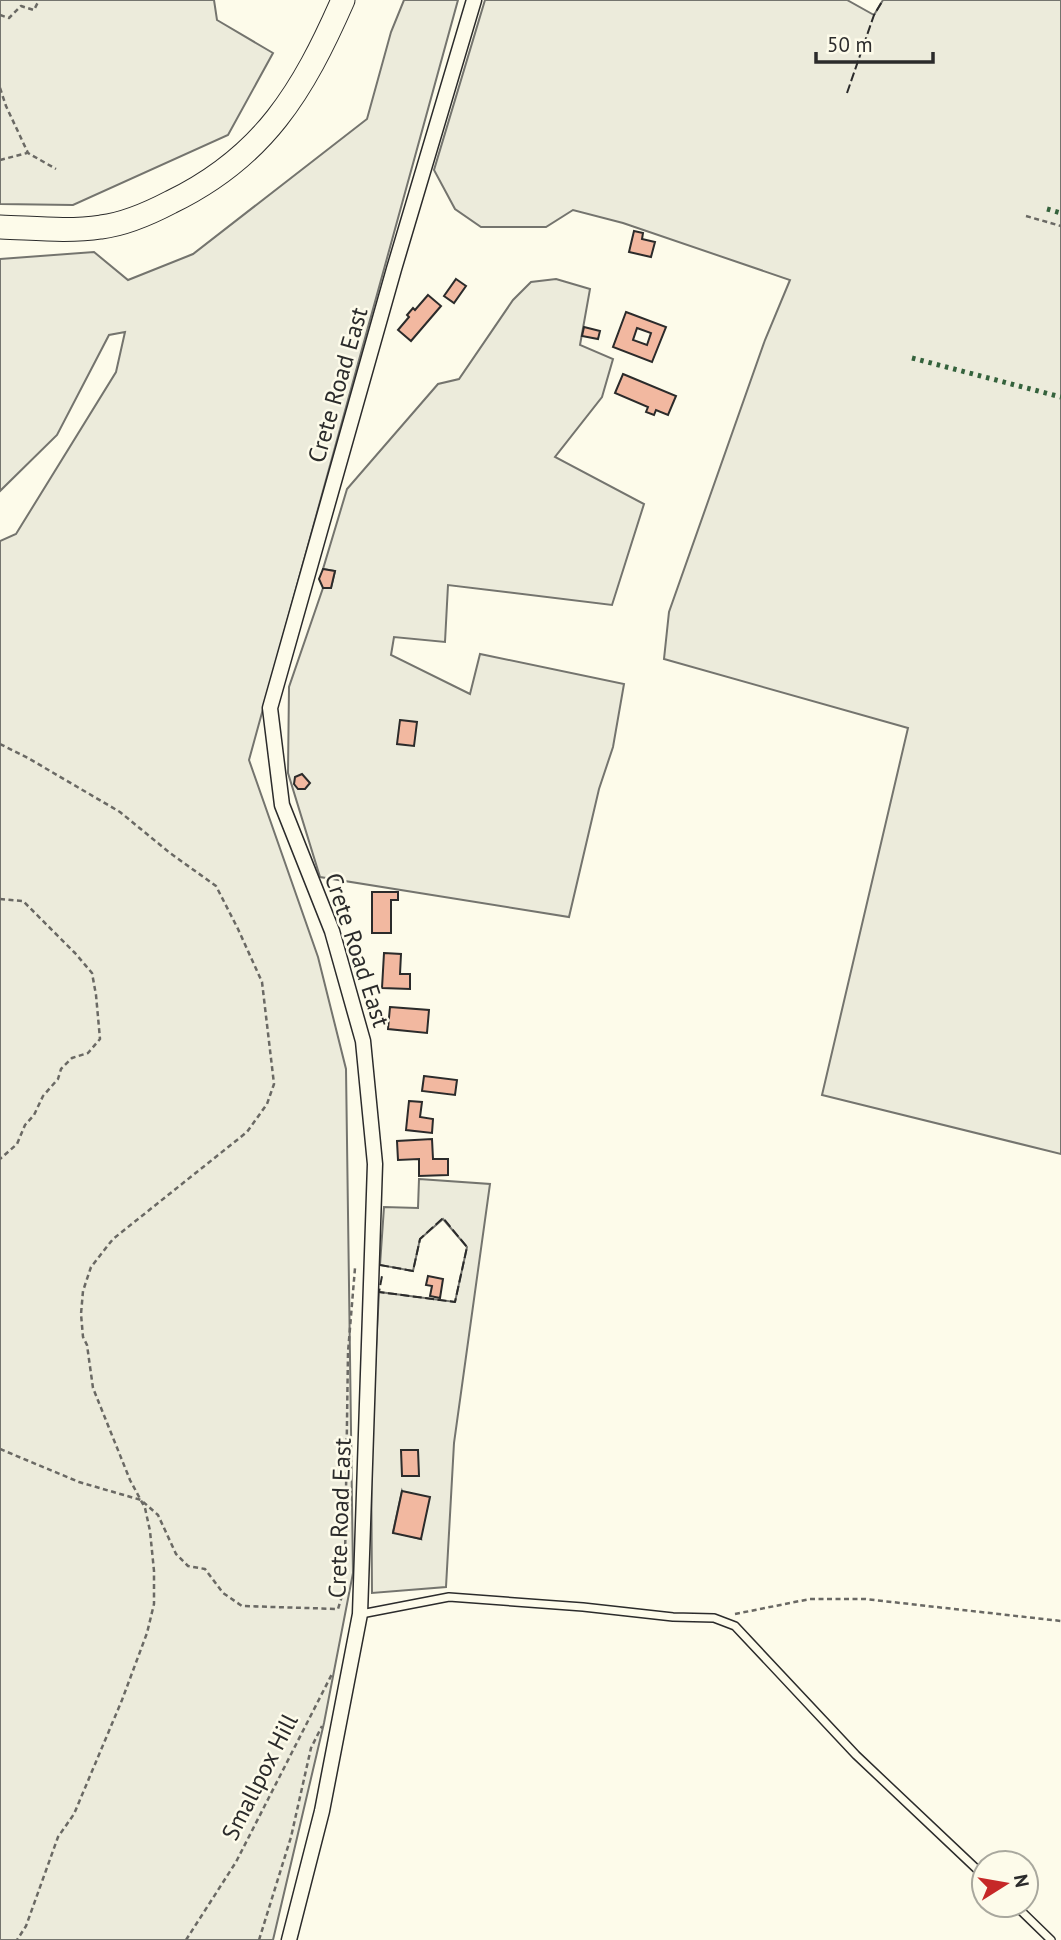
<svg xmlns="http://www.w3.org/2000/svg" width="1061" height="1940" font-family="'PT Sans',sans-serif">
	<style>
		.green { fill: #ecebdb; stroke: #74746e; stroke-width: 2; fill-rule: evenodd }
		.building { fill: #f2b8a0; stroke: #2b2b2b; stroke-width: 2; fill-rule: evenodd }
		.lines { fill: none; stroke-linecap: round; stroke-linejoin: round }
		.service-casing { stroke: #2b2b2b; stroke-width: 10 }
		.minor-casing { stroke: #2b2b2b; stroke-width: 17 }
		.primary-casing { stroke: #2b2b2b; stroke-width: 25 }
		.path { stroke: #6a6964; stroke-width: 2.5; stroke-dasharray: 5 3.5; stroke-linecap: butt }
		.service { stroke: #fdfbea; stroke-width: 7 }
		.minor { stroke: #fdfbea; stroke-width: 14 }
		.primary { stroke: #fdfbea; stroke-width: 23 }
		.hedge { stroke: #34623c; stroke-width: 5; stroke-dasharray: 3.5 5; stroke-linecap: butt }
		.fence { stroke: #2b2b2b; stroke-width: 2; stroke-dasharray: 9 3.5; stroke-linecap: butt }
		.labels { text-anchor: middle; stroke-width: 5; stroke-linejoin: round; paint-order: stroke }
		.street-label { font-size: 24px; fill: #2b2b2b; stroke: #fdfbea }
	</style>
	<rect width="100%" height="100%" fill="#fdfbea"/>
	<!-- green -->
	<g class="green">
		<polygon points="0,0 214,0 217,20 273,53 228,135 73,205 0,204"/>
		<polygon points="404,0 458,0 249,760 318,957 346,1069 353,1573 324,1723 273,1940 0,1940 0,541 16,534 116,372 125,332 109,335 57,435 0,491 0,259 94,252 128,280 193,254 367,119 391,32"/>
		<polygon points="485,0 847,0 874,15 883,0 1061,0 1061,1154 822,1095 908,728 664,659 669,612 765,340 790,280 623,223 573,210 546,227 481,227 455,209 434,170"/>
		<polygon points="556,279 590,289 580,345 613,359 602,397 555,457 644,504 612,605 448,585 445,642 394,637 391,655 470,694 480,654 624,684 613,747 599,789 569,917 320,877 288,773 289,687 323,588 331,588 335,571 323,569 347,489 438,384 459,379 513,300 531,282"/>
		<path d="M419 1179 490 1184 454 1443 446 1587 372 1593 371 1445 379 1292 455 1302 467 1247 443 1219 420 1239 413 1271 380 1265 384 1207 418 1208ZM402 1491 421 1539 393 1532Z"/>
	</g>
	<!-- building -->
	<g class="building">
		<polygon points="634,231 643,233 642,239 655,242 651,257 629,252"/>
		<polygon points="456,279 466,286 454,303 444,296"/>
		<polygon points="428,295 441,306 411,341 398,330 409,317 407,315 413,308 415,310"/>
		<path d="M626 312 666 327 652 362 613 347ZM637 328 651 333 647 345 633 340Z"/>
		<polygon points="584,327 600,331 598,339 582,336"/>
		<polygon points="623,374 676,396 668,415 656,410 654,415 646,412 648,407 615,393"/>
		<polygon points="323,569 335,571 331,588 323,588 319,579"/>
		<polygon points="400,720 417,722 414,746 397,744"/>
		<polygon points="302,774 310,783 305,789 298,789 294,784 295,777"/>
		<polygon points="372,892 398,892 398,900 391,900 391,933 372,933"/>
		<polygon points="384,953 401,954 400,974 410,974 410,989 382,988"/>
		<polygon points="390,1007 429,1010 427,1033 388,1029"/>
		<polygon points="424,1076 457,1080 455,1095 422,1091"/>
		<polygon points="409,1101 422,1102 420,1117 433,1119 432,1133 406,1130"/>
		<polygon points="432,1139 433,1159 448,1159 448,1175 419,1176 419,1159 398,1160 397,1141"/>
		<polygon points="428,1276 443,1279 440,1298 430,1296 432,1286 426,1285"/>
		<polygon points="401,1450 418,1450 419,1476 402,1476"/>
		<polygon points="402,1491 430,1497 421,1539 393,1533"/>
	</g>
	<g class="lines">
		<!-- service casing -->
		<g class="service-casing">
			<g id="service">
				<polyline points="361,1614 449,1597 583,1607 673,1617 714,1618 735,1626 856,1755 984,1876"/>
				<polyline points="1015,1905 1051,1940"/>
			</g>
		</g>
		<!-- minor casing -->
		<g class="minor-casing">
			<polyline id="minor" points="289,1940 322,1811 360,1614 375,1164 363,1041 332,931 282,805 270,708 394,269 474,0"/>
		</g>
		<!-- primary casing -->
		<g class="primary-casing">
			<path id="primary" d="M0 227C33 228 68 232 101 227 126 224 150 213 171 202 264 157 303 91 343 0"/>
		</g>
		<!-- path -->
		<g class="path">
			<polyline points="0,15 9,18 21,6 34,10 39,0"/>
			<polyline points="0,88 6,106 28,153 56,169"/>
			<polyline points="0,160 27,153"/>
			<polyline points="1026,216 1061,226"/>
			<polyline points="0,744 28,758 120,812 170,853 216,886 238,929 262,982 274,1084 267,1104 247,1132 113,1239 91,1267 83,1291 81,1314 83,1337 87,1345 93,1388 130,1480 145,1508 150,1531 154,1571 154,1604 147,1633 122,1700 74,1814 58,1837 26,1926 17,1940"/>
			<polyline points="0,899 23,901 75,953 92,973 96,995 100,1039 88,1053 72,1058 61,1069 58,1079 43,1096 34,1115 25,1125 17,1144 0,1159"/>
			<polyline points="0,1449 79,1482 141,1500 158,1515 176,1554 188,1566 205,1569 223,1593 242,1606 338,1609 345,1586"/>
			<polyline points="345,1562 348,1352 355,1268"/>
			<polyline points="735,1614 810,1599 865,1599 1061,1621"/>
			<polyline points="186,1940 236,1862 333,1672"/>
			<polyline points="259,1940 291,1837 311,1748 322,1726"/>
		</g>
		<!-- service -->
		<use href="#service" class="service"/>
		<!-- minor -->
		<use href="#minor" class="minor"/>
		<!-- primary -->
		<use href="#primary" class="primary"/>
		<!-- hedge -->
		<g class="hedge">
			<polyline points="1047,209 1061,213"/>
			<polyline points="912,358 1061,397"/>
		</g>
		<!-- fence -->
		<g class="fence">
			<polyline points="847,93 874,15 883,0"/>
			<polyline points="380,1265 413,1271 420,1239 443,1218 467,1247 455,1302 379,1292 382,1276"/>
		</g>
	</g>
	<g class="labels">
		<!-- street labels -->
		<g class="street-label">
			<text transform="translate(338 385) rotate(-74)" y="8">Crete Road East</text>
			<text transform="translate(357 950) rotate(72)" y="8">Crete Road East</text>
			<text transform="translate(340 1518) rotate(-88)" y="8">Crete Road East</text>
			<text transform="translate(260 1777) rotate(-63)" y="8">Smallpox Hill</text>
		</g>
	</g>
	<!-- north arrow -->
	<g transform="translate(1005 1884) rotate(79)"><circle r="33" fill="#fdfbea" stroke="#a9a89e" stroke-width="2"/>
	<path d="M0-5L12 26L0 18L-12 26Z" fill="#c62828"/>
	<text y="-10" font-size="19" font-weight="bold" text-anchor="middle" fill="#2b2b2b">N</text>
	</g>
	<!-- scale -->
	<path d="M816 52v10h117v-10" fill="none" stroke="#2b2b2b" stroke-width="3.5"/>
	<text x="827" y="52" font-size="21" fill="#2b2b2b" stroke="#fdfbea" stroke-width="5" paint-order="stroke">50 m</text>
</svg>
